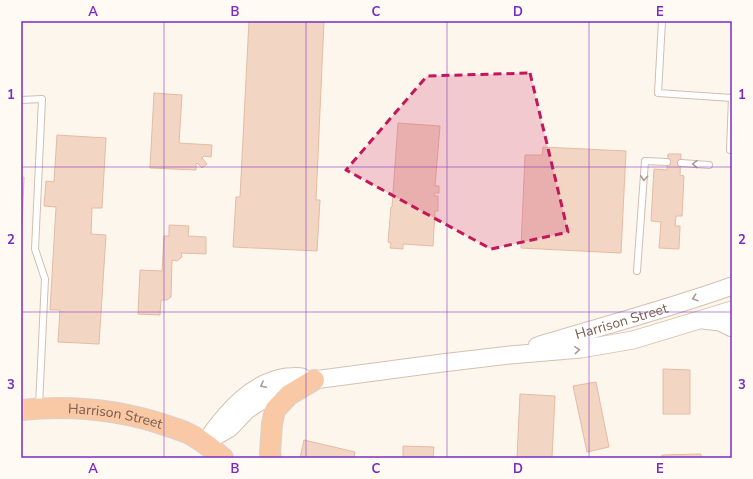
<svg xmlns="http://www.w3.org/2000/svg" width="753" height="479" font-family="'Nunito Sans',sans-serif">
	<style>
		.building { fill: #f3d5c3; stroke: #e6bba3 }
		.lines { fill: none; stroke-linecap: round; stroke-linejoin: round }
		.service-casing { stroke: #d1beb0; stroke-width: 8 }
		.secondary-casing { stroke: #d6c0b0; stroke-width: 19 }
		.trunk-casing { stroke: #dad1cd; stroke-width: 22 }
		.service { stroke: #fff; stroke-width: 6 }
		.secondary { stroke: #fff; stroke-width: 17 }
		.trunk { stroke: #f9c8a4; stroke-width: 20 }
		.oneway { stroke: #af9d94 }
		.marked { fill: #c2185b; fill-opacity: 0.2; stroke: #c2185b; stroke-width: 3; stroke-dasharray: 8 5; stroke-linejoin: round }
		.grid { fill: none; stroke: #7b2cbf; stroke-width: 1; stroke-opacity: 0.55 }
		.labels { text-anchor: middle; stroke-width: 3; stroke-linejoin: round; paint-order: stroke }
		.street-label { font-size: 14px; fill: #7a5c4d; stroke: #fffaf3 }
		.neatline { fill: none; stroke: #7b2cbf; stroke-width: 1.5 }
		.grid-label { font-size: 13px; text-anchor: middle; font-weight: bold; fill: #7b2cbf }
	</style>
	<rect width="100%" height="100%" fill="#fdf6ec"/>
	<!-- building -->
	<g class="building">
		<polygon points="249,21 324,21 316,200 320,200 317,251 233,247 236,197 240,197"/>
		<polygon points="154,93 182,95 179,143 212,145 211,157 204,156 202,158 207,164 202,168 197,163 196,164 196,170 150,168"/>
		<polygon points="398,123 440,126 435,186 439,186 439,193 435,193 434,196 438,196 438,211 435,211 433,246 403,244 403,249 390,248 391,243 388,242 391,207 392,207"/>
		<polygon points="57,135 106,138 102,208 92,208 91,234 106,235 99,344 58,342 60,310 50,310 56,207 44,206 46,181 54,182"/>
		<polygon points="543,147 626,151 621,253 521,248 525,155 542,155"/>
		<polygon points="668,154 681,154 680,175 684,176 682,216 676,216 675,226 680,226 679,249 659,248 661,222 651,221 654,169 667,170"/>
		<polygon points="21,177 24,177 21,254"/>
		<polygon points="169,225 189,226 188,236 206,237 206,254 181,253 182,257 177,261 172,260 171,297 167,300 161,300 160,315 138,314 140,270 162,271 164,236 169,236"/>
		<polygon points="663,369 690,370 690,414 663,414"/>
		<polygon points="596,382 609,447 587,452 573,386"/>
		<polygon points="520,394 555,396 552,458 517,458"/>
		<polygon points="304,440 355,452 354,458 300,458"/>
		<polygon points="403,446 434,447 433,458 403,458"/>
		<polygon points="701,454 701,458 662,458 662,455"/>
	</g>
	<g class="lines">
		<!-- service casing -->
		<g class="service-casing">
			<g id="service">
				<polyline points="662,21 658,93 732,98"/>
				<polyline points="21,100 42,99 35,249 45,279 39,406"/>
				<polyline points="730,150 732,97"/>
				<polyline points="681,163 709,165"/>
				<polyline points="637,271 645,161 667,162"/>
			</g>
		</g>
		<!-- secondary casing -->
		<g class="secondary-casing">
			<g id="secondary">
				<polyline points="703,320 720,322 732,328"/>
				<path id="s1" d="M537 346C602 326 668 309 732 286"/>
				<path d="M208 438C228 410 252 382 287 377 292 377 297 376 302 377"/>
				<polyline points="204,443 230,428 247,410 267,397 285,389 296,387 314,380 442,363 510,355 581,349 633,340 732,310"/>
			</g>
		</g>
		<!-- trunk casing -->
		<g class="trunk-casing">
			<g id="trunk">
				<path id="s2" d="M21 410C70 405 121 410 168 426 174 428 180 430 185 432 199 438 211 448 223 458"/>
				<polyline points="271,458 270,453 272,424 275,410 289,395 314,380"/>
			</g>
		</g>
		<!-- service -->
		<use href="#service" class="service"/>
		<!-- secondary -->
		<use href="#secondary" class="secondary"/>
		<!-- trunk -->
		<use href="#trunk" class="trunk"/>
	</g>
	<!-- one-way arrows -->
	<defs><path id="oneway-chevron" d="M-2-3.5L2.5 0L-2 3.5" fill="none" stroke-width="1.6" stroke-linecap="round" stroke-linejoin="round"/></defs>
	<g class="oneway">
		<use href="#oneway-chevron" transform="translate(695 164) rotate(-177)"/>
		<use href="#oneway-chevron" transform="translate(644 178) rotate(94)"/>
		<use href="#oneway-chevron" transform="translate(695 298) rotate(162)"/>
		<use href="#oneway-chevron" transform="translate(577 350) rotate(-5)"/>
		<use href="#oneway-chevron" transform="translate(263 385) rotate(153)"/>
	</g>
	<!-- marked area -->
	<path class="marked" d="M530 73 568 232 491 249 346 170 427 76Z"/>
	<!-- grid -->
	<path class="grid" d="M164 21V458M306 21V458M447 21V458M589 21V458M21 167H732M21 312H732"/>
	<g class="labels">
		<!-- street labels -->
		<g class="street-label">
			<text dy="5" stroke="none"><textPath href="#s1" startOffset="88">Harrison Street</textPath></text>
			<text dy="5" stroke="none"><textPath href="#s2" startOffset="95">Harrison Street</textPath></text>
		</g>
	</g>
	<!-- border -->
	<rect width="753" height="479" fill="none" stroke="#fffaf3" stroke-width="44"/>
	<rect x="22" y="22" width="709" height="435" class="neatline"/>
	<g class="grid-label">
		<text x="93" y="16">A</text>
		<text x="235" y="16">B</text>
		<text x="376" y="16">C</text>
		<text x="518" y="16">D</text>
		<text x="660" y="16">E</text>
		<text x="11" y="99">1</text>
		<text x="742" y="99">1</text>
		<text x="11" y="244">2</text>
		<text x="742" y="244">2</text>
		<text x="11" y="389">3</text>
		<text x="742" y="389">3</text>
		<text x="93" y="473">A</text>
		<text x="235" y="473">B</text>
		<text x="376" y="473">C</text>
		<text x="518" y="473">D</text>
		<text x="660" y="473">E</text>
	</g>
</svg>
